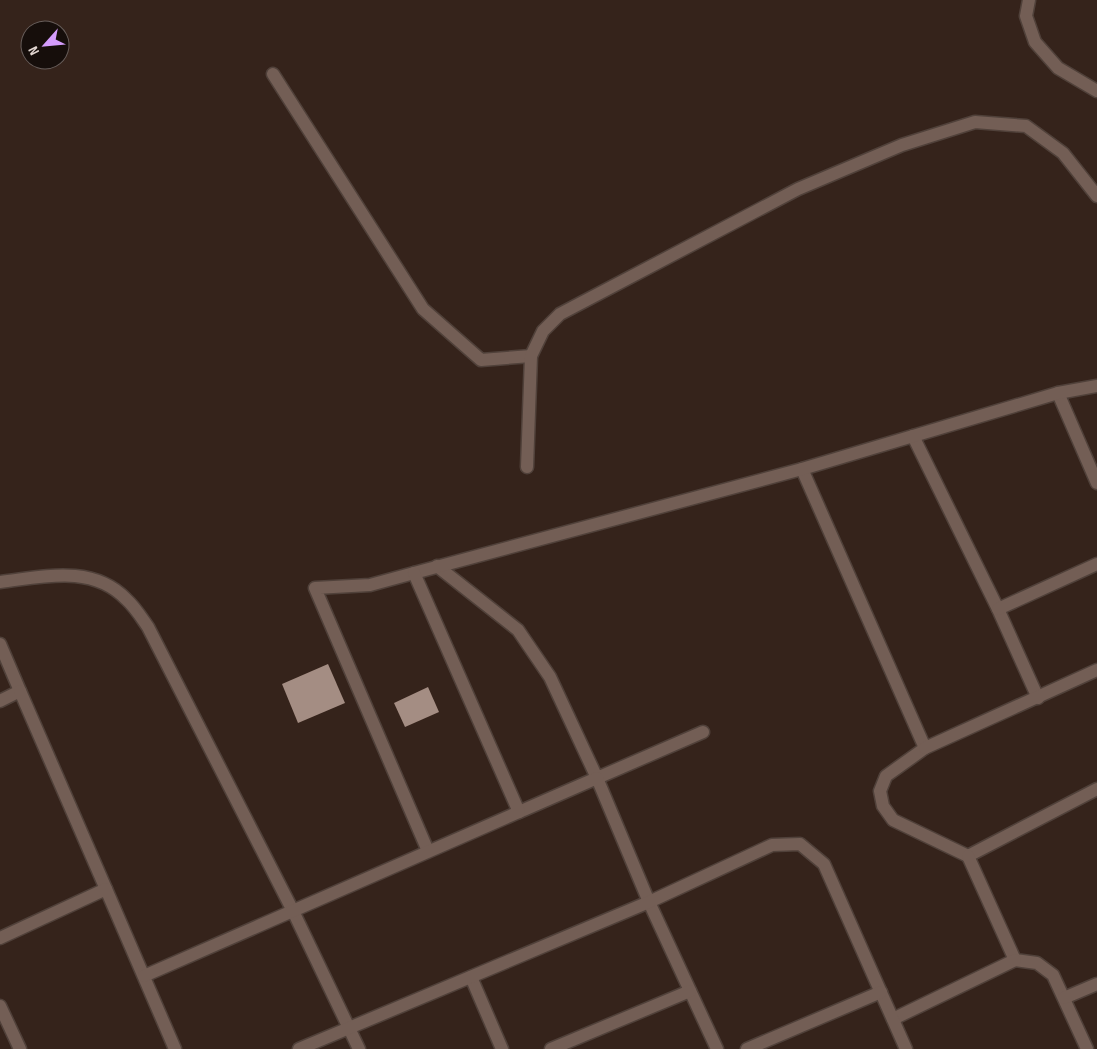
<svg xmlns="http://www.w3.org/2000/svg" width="1097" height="1049" font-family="'Sofia Sans Condensed',sans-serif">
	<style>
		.building { fill: #a48d83 }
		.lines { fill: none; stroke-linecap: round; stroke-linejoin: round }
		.service-casing { stroke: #50413a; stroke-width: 15 }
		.minor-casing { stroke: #50413a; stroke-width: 15 }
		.service { stroke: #735e55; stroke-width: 12 }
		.minor { stroke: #735e55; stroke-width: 12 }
	</style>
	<rect width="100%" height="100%" fill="#35231b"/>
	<!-- building -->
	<g class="building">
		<polygon points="328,664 345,703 298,723 282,684"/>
		<polygon points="428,687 439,712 405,727 394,703"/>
	</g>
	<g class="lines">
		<!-- service casing -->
		<g class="service-casing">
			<g id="service">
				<polyline points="1029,0 1026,16 1035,42 1058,68 1097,91"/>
				<polyline points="273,74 423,309 481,360 531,356"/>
				<polyline points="527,467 531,356 543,331 560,314 798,189 902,145 975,122 1026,126 1063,153 1097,196"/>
			</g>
		</g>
		<!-- minor casing -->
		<g class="minor-casing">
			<g id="minor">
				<polyline points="1058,393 1097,483"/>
				<polyline points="913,436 998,609 1038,698"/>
				<polyline points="802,469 925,748 886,776 880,791 883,806 893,820 968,856 1097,789"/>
				<polyline points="437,566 518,630 550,677 597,778 703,732"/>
				<path d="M0 582C43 577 92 564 126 599 135 607 141 617 148 627L293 911 359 1049"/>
				<polyline points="998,609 1097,564"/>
				<polyline points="0,644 20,691 0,701"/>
				<polyline points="20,691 106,889"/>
				<polyline points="925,748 1097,670"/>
				<polyline points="519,812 597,778 649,902 717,1049"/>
				<polyline points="428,851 315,588 370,585 414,573 802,469 1058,393 1097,386"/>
				<polyline points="968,856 1015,960 1037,963 1053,975 1087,1049"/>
				<polyline points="0,938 106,889 175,1049"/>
				<polyline points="144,976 519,812 414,573"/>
				<polyline points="471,977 502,1049"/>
				<polyline points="1064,998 1097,984"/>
				<polyline points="0,1006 20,1049"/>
				<polyline points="893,1019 1015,960"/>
				<polyline points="299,1049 649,902 772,845 800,844 824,864 906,1049"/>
				<polyline points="551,1049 690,991"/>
				<polyline points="747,1049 881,992"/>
			</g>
		</g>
		<!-- service -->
		<use href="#service" class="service"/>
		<!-- minor -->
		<use href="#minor" class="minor"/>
	</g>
	<!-- north arrow -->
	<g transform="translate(45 45) rotate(243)"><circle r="24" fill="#160e0b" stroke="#685e5b"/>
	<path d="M0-4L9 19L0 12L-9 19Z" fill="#d49cfc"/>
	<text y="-8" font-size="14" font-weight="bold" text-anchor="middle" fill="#e3d7d2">N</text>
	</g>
</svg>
